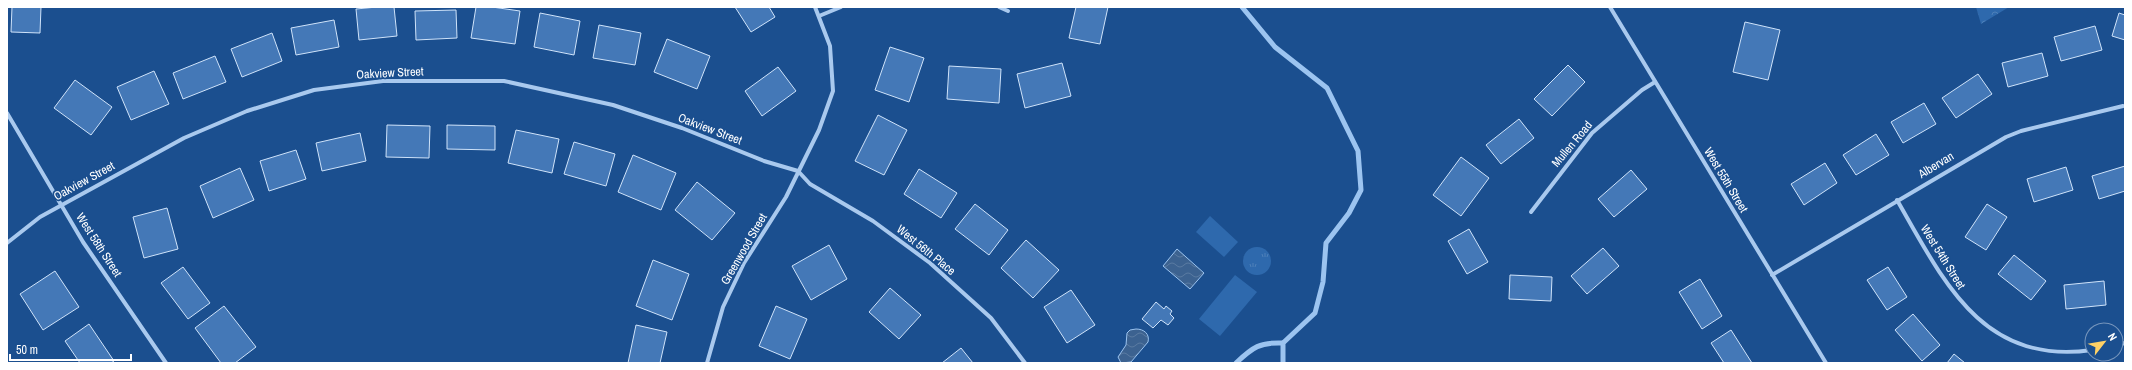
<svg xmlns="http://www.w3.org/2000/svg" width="2132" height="370" font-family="'Archivo Narrow',sans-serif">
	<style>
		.forest { fill: url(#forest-crowns) }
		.park { fill: url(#park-tufts) }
		.pitch { fill: #2e69ad }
		.water { fill: url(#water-waves); stroke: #9cc4f0 }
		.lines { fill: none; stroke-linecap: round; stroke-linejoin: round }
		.stream { stroke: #9cc4f0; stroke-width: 5 }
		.building { fill: #4478b7; stroke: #cfe3fa }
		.minor { stroke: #a9c9ee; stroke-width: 4 }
		.labels { text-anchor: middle; stroke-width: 3.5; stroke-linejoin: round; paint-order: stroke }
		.street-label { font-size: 12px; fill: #fff; stroke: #1b4f8f }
	</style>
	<defs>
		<pattern id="forest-crowns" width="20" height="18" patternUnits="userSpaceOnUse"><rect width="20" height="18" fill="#2e69ad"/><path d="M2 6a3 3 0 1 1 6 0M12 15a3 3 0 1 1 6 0" fill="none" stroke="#4d80b9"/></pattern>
		<pattern id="park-tufts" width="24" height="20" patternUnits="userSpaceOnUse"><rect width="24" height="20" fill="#2e69ad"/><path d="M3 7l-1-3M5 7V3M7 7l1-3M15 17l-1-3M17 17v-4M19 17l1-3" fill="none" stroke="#4d80b9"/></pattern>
		<pattern id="water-waves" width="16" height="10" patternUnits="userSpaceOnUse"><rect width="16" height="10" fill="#3c6290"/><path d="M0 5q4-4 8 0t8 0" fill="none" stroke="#597aa1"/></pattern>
	</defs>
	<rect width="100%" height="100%" fill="#1b4f8f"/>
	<!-- forest -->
	<polygon class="forest" points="1976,7 2009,7 1981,24"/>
	<!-- park -->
	<circle class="park" cx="1257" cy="261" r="14"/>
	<!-- pitch -->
	<g class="pitch">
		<polygon points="1210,216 1238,242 1224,257 1196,232"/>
		<polygon points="1235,275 1257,292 1220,336 1199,319"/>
	</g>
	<!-- water -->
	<g class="water">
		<polygon points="1177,249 1204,273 1190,289 1163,266"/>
		<path d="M1136 329C1144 329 1150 334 1148 342L1131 362 1121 363 1118 357 1126 345 1127 333 1130 330Z"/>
	</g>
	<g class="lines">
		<!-- stream -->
		<g class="stream">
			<polyline points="1242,7 1275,47 1327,88 1358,151 1361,190 1349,213 1326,243 1323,282 1315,313 1283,343 1283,363"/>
			<path d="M1236 363C1253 347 1260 342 1283 343"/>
		</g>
	</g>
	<!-- building -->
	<g class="building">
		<polygon points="12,7 41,7 40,33 11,32"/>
		<polygon points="377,7 394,7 397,36 359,40 356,9"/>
		<polygon points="476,7 492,7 520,11 515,44 471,38"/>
		<polygon points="735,7 769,7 775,17 751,32"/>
		<polygon points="1076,7 1108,7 1100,44 1069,38"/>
		<polygon points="456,10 457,38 416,40 415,11"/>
		<polygon points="540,13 580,21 574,55 534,47"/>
		<polygon points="2119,13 2125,15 2125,40 2112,36"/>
		<polygon points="334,20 339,47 296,55 291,28"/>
		<polygon points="1745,22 1780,30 1768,80 1733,72"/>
		<polygon points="599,25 641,33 635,65 593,58"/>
		<polygon points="2095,26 2102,50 2061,61 2054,37"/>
		<polygon points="272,33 282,61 242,77 231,49"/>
		<polygon points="667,39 710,56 697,89 654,72"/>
		<polygon points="890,47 924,58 909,102 875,90"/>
		<polygon points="2042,53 2048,76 2008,87 2002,63"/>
		<polygon points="215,56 226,82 183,99 173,73"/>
		<polygon points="1062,63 1071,96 1025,108 1017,74"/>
		<polygon points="1568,65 1585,82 1552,116 1534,99"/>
		<polygon points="949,66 1001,69 999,103 947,99"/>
		<polygon points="778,67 796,91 762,116 745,91"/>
		<polygon points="154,71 169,104 131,120 117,87"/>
		<polygon points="1978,74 1992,94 1956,118 1942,98"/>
		<polygon points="75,80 112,107 91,135 54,108"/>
		<polygon points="1924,103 1936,124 1903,143 1891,122"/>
		<polygon points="878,115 907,130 884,175 855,161"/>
		<polygon points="1519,119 1534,138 1501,164 1486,145"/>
		<polygon points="387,125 430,126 429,158 386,157"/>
		<polygon points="447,125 495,126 495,150 447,149"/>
		<polygon points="516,130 559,139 552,173 508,163"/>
		<polygon points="360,133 366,161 322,171 316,143"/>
		<polygon points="1876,134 1889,155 1856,175 1843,155"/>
		<polygon points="574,142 615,154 606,186 564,174"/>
		<polygon points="296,150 306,179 269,191 260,161"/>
		<polygon points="633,155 676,173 661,210 618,192"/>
		<polygon points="1461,157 1489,178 1461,216 1433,195"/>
		<polygon points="1825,163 1837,183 1804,205 1791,184"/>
		<polygon points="2125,166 2125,191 2099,199 2092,176"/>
		<polygon points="2066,167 2073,190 2034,202 2027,179"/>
		<polygon points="240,168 254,200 213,218 200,186"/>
		<polygon points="919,169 957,193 941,218 904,194"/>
		<polygon points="1631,170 1647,189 1614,217 1598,199"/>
		<polygon points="697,182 735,213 712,240 675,210"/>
		<polygon points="975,204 1008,230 989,255 955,229"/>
		<polygon points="1987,204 2007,217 1986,250 1965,237"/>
		<polygon points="167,208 178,249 144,258 133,217"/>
		<polygon points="1469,229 1488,262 1467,274 1448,241"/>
		<polygon points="1026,240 1059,270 1033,298 1001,268"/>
		<polygon points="829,245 847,279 811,300 792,266"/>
		<polygon points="1603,248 1619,266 1587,294 1571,276"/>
		<polygon points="2014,255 2046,281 2031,300 1998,274"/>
		<polygon points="653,260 689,274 672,320 636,306"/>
		<polygon points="183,267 210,303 188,319 161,283"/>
		<polygon points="1888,267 1907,297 1887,310 1867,280"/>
		<polygon points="55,271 79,307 43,330 20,294"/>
		<polygon points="1510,275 1552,277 1551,301 1509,299"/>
		<polygon points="1700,279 1722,316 1702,329 1679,292"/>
		<polygon points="2104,281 2106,305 2066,309 2064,285"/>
		<polygon points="890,288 921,315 899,339 869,312"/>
		<polygon points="1071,290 1095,325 1067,343 1044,307"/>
		<polygon points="1156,302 1164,309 1166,306 1172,311 1170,314 1174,318 1168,325 1161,320 1153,328 1142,319"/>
		<polygon points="224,306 256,347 235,363 221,363 195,328"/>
		<polygon points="776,306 807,319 790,359 759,346"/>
		<polygon points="1913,314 1940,345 1922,361 1895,330"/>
		<polygon points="89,324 114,361 111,363 80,363 65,341"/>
		<polygon points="636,325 667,332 660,363 628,363"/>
		<polygon points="1731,330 1752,363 1724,363 1711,343"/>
		<polygon points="961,348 973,363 942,363"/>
		<polygon points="1954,354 1965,363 1947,363"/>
	</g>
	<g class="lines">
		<!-- minor -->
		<g class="minor">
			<polyline points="999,7 1008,11"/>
			<polyline points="1610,7 1826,363"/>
			<polyline points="819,16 841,7"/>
			<polyline points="7,113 83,242 166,363"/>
			<path d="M1897 200C1943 280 1982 366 2092 350"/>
			<polyline points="1531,212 1592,133 1642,90 1655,82"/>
			<polyline points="7,243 40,217 184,138 247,111 314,90 383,81 504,81 613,105 682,128 764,161 798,171 810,184 873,221 930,263 991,318 1025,363"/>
			<polyline points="1772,275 2006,137 2021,131 2123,106"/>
			<polyline points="2116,345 2125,343"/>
			<polyline points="707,363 723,307 744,263 786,197 819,130 833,91 830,46 815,7"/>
		</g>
	</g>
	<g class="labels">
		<!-- street labels -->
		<g class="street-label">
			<text transform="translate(390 73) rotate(-3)" y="4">Oakview Street</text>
			<text transform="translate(710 129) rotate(21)" y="4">Oakview Street</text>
			<text transform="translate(1572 144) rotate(-50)" y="4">Mullen Road</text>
			<text transform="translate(1936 165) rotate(-31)" y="4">Albervan</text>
			<text transform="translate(1726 180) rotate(59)" y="4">West 55th Street</text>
			<text transform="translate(84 181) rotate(-29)" y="4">Oakview Street</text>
			<text transform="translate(99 245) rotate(57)" y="4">West 58th Street</text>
			<text transform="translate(744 249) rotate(-60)" y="4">Greenwood Street</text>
			<text transform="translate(926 250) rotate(39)" y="4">West 56th Place</text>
			<text transform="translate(1943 257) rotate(58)" y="4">West 54th Street</text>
		</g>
	</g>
	<!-- border -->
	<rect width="2132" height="370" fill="none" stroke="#ffffff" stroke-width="16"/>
	<!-- north arrow -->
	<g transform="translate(2104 342) rotate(59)"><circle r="19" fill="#1b4f8f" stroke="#7695bc"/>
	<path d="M0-3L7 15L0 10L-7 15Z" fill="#ffd166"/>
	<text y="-6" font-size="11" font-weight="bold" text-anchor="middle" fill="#ffffff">N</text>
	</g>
	<!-- scale -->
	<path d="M10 354v6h121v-6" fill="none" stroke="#ffffff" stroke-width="2"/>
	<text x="16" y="354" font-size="12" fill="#ffffff" stroke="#1b4f8f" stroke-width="3" paint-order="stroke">50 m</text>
</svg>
